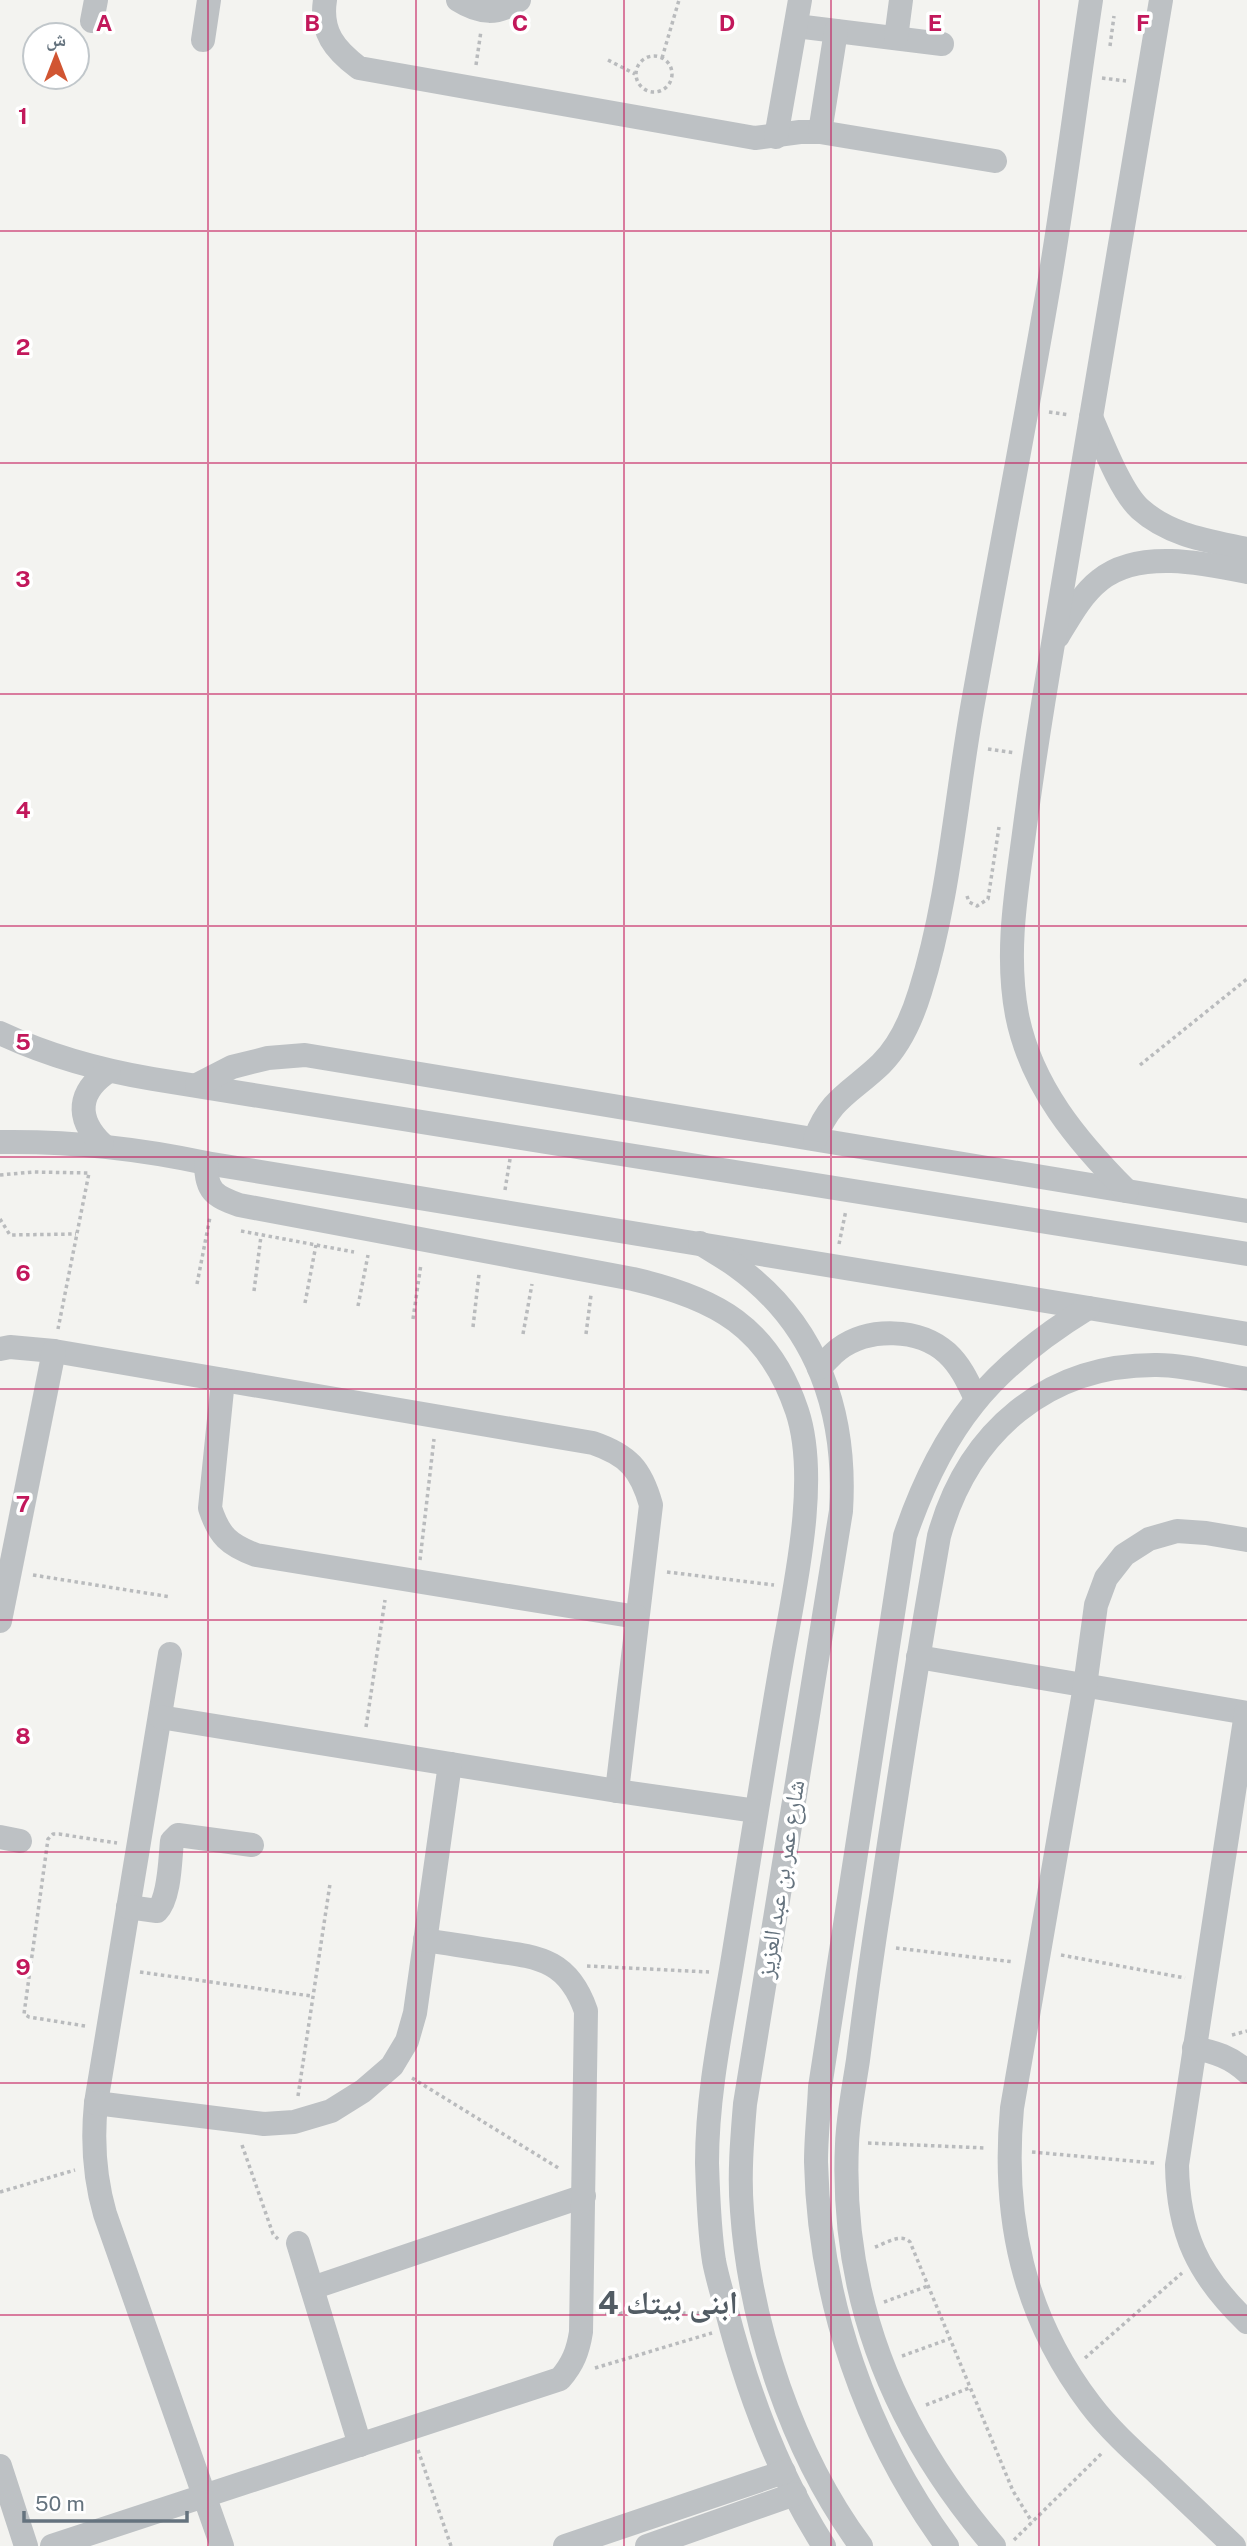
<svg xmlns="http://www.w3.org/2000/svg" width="1247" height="2546" font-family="'Public Sans','Noto Naskh Arabic',sans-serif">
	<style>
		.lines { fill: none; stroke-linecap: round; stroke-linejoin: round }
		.path { stroke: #b9bbbd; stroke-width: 3.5; stroke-dasharray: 3.5 3.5; stroke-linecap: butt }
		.minor { stroke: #bdc1c4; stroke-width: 24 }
		.grid { fill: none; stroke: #c2185b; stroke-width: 2; stroke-opacity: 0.55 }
		.labels { text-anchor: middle; stroke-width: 7; stroke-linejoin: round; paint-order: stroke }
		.street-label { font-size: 24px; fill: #65737e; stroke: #fff }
		.district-label { font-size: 32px; font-weight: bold; fill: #525c64; stroke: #fff }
		.grid-label { font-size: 23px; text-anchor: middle; font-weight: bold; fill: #c2185b; stroke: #fff; stroke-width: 7; stroke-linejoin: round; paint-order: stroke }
	</style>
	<rect width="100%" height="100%" fill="#f3f3f0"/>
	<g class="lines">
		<!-- path -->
		<g class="path">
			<polyline points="1110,46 1114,16"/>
			<circle cx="654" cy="74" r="18"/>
			<polyline points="662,58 679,0"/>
			<polyline points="608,60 635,74"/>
			<polyline points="476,65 481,31"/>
			<polyline points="1102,78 1126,81"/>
			<polyline points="1049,412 1069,415"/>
			<polyline points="988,749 1015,753"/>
			<polyline points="967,896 969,902 977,906 988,899 999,827"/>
			<polyline points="1140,1065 1247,979"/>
			<polyline points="0,1175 33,1172 89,1173 58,1329"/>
			<polyline points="505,1190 510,1159"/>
			<polyline points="0,1219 10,1235 76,1234"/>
			<polyline points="241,1231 354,1252"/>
			<polyline points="839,1244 846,1210"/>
			<polyline points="197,1284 210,1217"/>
			<polyline points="254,1291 261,1236"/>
			<polyline points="305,1303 316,1245"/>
			<polyline points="358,1306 368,1255"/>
			<polyline points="413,1319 421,1264"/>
			<polyline points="473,1327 479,1274"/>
			<polyline points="523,1334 532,1284"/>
			<polyline points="586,1334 591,1295"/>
			<polyline points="420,1560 434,1439"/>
			<polyline points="667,1572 774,1585"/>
			<polyline points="33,1575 171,1597"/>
			<polyline points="366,1727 385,1600"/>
			<polyline points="896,1948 1014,1962"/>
			<polyline points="1061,1955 1185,1978"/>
			<polyline points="587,1966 709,1972"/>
			<polyline points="140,1972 311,1996"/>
			<polyline points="85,2026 29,2017 24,2014 48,1839 53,1834 59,1834 117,1843"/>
			<polyline points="1232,2035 1247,2031"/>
			<polyline points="412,2078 560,2169"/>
			<polyline points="298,2096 330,1884"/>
			<polyline points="868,2143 986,2148"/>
			<polyline points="242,2145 273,2234 278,2239"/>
			<polyline points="1032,2152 1154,2163"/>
			<polyline points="0,2192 75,2170"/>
			<path d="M875 2247C886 2243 901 2233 910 2242L1013 2491 1032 2522"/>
			<polyline points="884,2302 928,2286"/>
			<polyline points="605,2313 706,2313"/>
			<polyline points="902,2356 949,2339"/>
			<polyline points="1085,2358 1182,2273"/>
			<polyline points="595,2368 712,2333"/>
			<polyline points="926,2405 969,2388"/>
			<polyline points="418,2450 451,2546"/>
			<polyline points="1014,2540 1103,2452"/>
		</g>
		<!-- minor -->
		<g class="minor">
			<path d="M325 0C320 32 335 50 359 68L755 138 800 132H820L995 161"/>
			<path d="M458 0C480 14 498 15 519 0"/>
			<polyline points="92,21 96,0"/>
			<polyline points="796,26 942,44"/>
			<polyline points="896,38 901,0"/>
			<polyline points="203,40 209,0"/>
			<polyline points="820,132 836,31"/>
			<polyline points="776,137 800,0"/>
			<path d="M1091 417C1102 442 1121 492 1140 509 1170 536 1210 541 1247 549"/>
			<path d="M1058 636C1070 616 1082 594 1100 580 1138 549 1204 563 1247 572"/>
			<path d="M0 1033C49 1056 100 1070 153 1079L1247 1254"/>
			<polyline points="197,1085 232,1067 268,1058 305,1055 1247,1211"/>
			<path d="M815 1139C830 1098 852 1092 881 1064 900 1045 912 1018 920 992 950 897 956 794 974 697 998 563 1024 430 1047 296 1064 198 1076 99 1091 0"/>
			<path d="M0 1142C70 1141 137 1148 206 1163L1247 1334"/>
			<path d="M102 1144C75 1118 78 1091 109 1071"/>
			<path d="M206 1163C206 1191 214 1196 239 1205L633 1279C716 1298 769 1327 797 1411 820 1480 794 1590 782 1660 764 1763 748 1867 731 1970 720 2034 707 2098 707 2163 708 2195 709 2229 714 2261 717 2277 722 2293 726 2308 747 2390 778 2474 824 2546"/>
			<path d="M1127 1191C1077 1141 1031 1086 1017 1015 1006 957 1015 899 1023 841 1032 771 1043 702 1055 632 1090 421 1124 210 1161 0"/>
			<path d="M700 1243C712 1251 725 1258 736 1266 818 1325 847 1414 841 1511L745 2104C742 2140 739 2176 742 2211 750 2326 793 2454 861 2546"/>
			<path d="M0 1349 10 1347 54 1351 593 1443C628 1455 641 1469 651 1505L617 1791"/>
			<path d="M819 1368C826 1362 832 1354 839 1349 869 1327 919 1328 947 1353 961 1366 968 1382 976 1399"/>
			<path d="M223 1380 210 1508C219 1536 229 1545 256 1555L637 1617"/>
			<polyline points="0,1621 54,1351"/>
			<path d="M170 1654 96 2103C92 2142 94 2176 105 2214L222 2546"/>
			<polyline points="918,1657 1247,1713"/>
			<path d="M1246 1713 1177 2165C1178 2233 1198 2275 1247 2322"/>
			<polyline points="160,1717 617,1791 756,1811"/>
			<polyline points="0,1837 20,1841"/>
			<path d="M128 1907 157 1911C170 1898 170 1859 172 1841L178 1835 252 1845"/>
			<path d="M1194 2048C1215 2052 1231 2057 1247 2072"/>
			<polyline points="96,2103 264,2124 294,2122 331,2111 363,2091 392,2066 407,2041 415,2013 450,1764"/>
			<polyline points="298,2243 360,2445"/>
			<polyline points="312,2288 584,2196"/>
			<polyline points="0,2466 26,2546"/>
			<path d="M52 2546 560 2379C573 2364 578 2351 581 2332L586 2011C569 1962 542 1957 495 1951 472 1947 449 1944 425 1940"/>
			<polyline points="565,2546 784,2472"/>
			<polyline points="647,2546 795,2494"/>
			<path d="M947 2546C866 2436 819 2299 816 2162 816 2137 819 2112 820 2087L905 1536C942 1427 990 1368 1088 1308"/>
			<path d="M994 2546C894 2430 840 2298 847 2144 848 2116 854 2087 858 2060 865 2005 872 1951 881 1897 899 1776 918 1656 939 1536 968 1432 1047 1364 1157 1365 1186 1365 1218 1374 1247 1379"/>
			<path d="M1234 2546C1207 2520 1180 2495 1153 2469 1131 2449 1108 2428 1090 2404 1023 2316 1002 2217 1012 2108L1085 1686 1096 1605 1106 1578 1124 1555 1149 1539 1177 1531 1206 1533 1247 1540"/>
		</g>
	</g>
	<!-- grid -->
	<path class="grid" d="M208 0V2546M416 0V2546M624 0V2546M831 0V2546M1039 0V2546M0 231H1247M0 463H1247M0 694H1247M0 926H1247M0 1157H1247M0 1389H1247M0 1620H1247M0 1852H1247M0 2083H1247M0 2315H1247"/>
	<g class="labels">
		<!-- street labels -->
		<g class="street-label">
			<text transform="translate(781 1879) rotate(-81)" y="8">شارع عمر بن عبد العزيز</text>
		</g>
		<!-- district labels -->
		<g class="district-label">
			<text x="668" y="2314">ابنى بيتك 4</text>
		</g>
	</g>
	<g class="grid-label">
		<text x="104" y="31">A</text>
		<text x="312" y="31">B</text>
		<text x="520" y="31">C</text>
		<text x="727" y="31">D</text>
		<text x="935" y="31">E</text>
		<text x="1143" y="31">F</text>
		<text x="23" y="124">1</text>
		<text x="23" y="355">2</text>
		<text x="23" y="587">3</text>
		<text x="23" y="818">4</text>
		<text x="23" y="1050">5</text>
		<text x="23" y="1281">6</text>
		<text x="23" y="1512">7</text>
		<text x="23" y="1744">8</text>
		<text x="23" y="1975">9</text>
	</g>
	<!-- north arrow -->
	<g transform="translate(56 56)"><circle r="33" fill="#ffffff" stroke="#c1c7cb" stroke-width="2"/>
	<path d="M0-5L12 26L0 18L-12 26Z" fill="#d15532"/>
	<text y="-10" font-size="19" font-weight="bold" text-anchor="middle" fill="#65737e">ش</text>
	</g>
	<!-- scale -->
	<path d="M24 2511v10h163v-10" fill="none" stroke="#65737e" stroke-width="3.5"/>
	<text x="35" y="2511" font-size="21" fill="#65737e" stroke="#ffffff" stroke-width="5" paint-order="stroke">50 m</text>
</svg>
